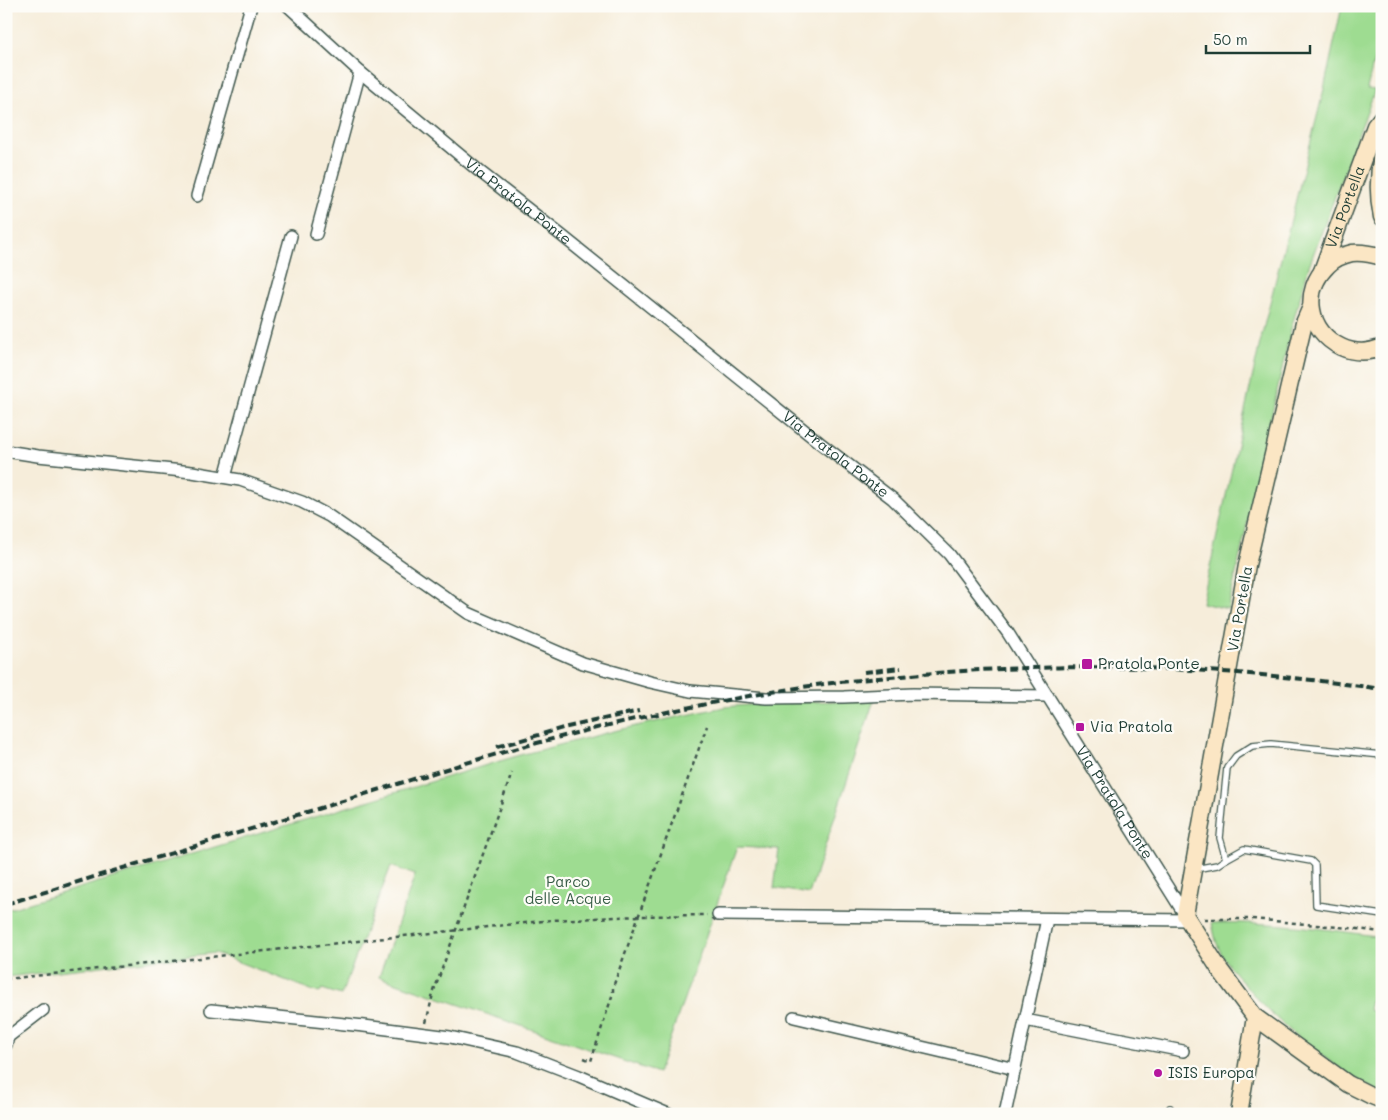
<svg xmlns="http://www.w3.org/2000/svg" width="1388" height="1120" font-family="Mali,sans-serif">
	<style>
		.green { fill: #9edc91; stroke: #5e8c62 }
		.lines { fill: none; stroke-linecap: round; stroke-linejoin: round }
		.lane-casing { stroke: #3f574d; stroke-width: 8 }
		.street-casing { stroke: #3f574d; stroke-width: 14 }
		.secondary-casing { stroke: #3f574d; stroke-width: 19 }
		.path { stroke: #3f574d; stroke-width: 2.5; stroke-dasharray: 4 4; stroke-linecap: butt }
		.lane { stroke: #fff; stroke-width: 5.5 }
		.street { stroke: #fff; stroke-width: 11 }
		.secondary { stroke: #fbe6c4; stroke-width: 16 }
		.rail { stroke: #1f3d34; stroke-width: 4; stroke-dasharray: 8 4; stroke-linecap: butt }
		.poi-dot { fill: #b5179e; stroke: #fdfcf7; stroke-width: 2 }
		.labels { text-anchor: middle; stroke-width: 4.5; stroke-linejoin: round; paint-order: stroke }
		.street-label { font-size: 15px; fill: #1f3d34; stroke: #fdfcf7 }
		.poi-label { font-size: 15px; fill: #1f3d34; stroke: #fdfcf7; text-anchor: start }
		.park-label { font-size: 15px; fill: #385d47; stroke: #fdfcf7 }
	</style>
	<rect width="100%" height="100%" fill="#fdfcf7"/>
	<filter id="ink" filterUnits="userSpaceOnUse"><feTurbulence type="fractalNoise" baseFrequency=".02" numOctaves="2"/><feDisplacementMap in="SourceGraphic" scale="10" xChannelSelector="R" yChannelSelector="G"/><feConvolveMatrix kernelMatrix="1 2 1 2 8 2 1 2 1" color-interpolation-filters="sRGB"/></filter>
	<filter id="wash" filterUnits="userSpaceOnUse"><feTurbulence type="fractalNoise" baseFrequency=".0096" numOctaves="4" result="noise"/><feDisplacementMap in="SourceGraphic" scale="20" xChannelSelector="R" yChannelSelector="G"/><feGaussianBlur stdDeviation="1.12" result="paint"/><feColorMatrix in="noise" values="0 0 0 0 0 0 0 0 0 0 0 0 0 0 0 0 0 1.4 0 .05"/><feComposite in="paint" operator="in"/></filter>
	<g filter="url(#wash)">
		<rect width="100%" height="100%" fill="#f6edda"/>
		<!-- green -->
		<g class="green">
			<polygon points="1342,6 1382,6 1382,27 1367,89 1375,90 1309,266 1291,329 1228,609 1202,603 1262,334 1324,89"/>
			<polygon points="874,700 809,894 774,888 779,849 737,847 658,1073 379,977 415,875 391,866 341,995 322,989 319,993 215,953 6,977 6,910 520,755 622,729 724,707 771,703"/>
			<path d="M1212 923C1269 921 1326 929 1382 937V952L1369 1010 1382 1014V1093C1331 1067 1277 1025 1241 980 1233 971 1224 961 1219 949 1215 940 1214 932 1212 923Z"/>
		</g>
	</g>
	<g filter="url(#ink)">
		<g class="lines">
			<!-- lane casing -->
			<g class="lane-casing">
				<g id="lane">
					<polyline points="1382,755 1271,744 1252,746 1236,756 1227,768 1220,838 1226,859 1244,849 1311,861 1315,865 1316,905 1382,915"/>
					<polyline points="1195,869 1217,865 1226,859"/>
					<polyline points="1170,1114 1170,1108"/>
				</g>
			</g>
			<!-- street casing -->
			<g class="street-casing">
				<g id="street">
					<path id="s1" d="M288 6 360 72 479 171 561 235 820 443 893 499 949 554 1008 633 1185 915"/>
					<polyline points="197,196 251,6"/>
					<polyline points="316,234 360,72"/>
					<polyline points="6,451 38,456 192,472 240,480 302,502 329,516 468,613 583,663 650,682 690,691 766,698 844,697 913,694 1048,696"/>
					<polyline points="225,477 291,236"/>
					<polyline points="718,915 1189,920"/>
					<polyline points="211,1010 364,1026 450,1037 517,1052 579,1076 668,1114"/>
					<polyline points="794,1017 1015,1069"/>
					<polyline points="1025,1020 1183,1051"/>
					<polyline points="6,1045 8,1037 43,1010"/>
					<polyline points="1005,1114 1047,919"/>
				</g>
			</g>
			<!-- secondary casing -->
			<g class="secondary-casing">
				<g id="secondary">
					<path d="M1382 155C1378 175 1378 198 1382 217"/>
					<path d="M1382 257C1372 254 1362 252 1352 253 1343 255 1334 259 1328 265 1301 291 1308 331 1341 347 1354 353 1369 353 1382 347"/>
					<path id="s2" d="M1322 271 1375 126 1382 117"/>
					<polyline points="1311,307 1304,323 1247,565 1185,915 1220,970 1255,1017 1348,1084 1372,1096 1382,1100"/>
					<polyline points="1239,1114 1255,1017"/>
				</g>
			</g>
			<!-- path -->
			<g class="path">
				<polyline points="1381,55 1382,50"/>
				<polyline points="1204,919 1252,919 1349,928 1382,932"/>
				<polyline points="6,979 552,920 639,916 707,915"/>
				<polyline points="426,1023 433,994 512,773"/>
				<polyline points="584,1058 591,1061 613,993 613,987 707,726"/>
			</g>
			<!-- lane -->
			<use href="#lane" class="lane"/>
			<!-- street -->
			<use href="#street" class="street"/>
			<!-- secondary -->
			<use href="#secondary" class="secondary"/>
			<!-- rail -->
			<g class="rail">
				<polyline points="864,672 901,668"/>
				<polyline points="497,747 563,728 639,711"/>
				<path d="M6 904C110 872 214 840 317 809 401 783 484 756 568 735 644 716 720 700 797 688 839 681 881 678 923 674 1076 661 1230 667 1382 689"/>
			</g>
		</g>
	</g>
	<!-- markers -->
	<g class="poi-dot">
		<rect x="1081" y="658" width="12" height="12" rx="2.5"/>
		<rect x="1075" y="722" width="10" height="10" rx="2.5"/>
		<circle cx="1158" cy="1073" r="5"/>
	</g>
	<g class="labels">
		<!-- street labels -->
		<g class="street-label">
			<text dy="5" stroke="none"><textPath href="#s1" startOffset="302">Via Pratola Ponte</textPath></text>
			<text dy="5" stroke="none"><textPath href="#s2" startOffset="68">Via Portella</textPath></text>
			<text dy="5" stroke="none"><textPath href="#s1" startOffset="708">Via Pratola Ponte</textPath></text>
			<text transform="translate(1240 609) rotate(-80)" y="5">Via Portella</text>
			<text dy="5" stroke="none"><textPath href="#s1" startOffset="1158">Via Pratola Ponte</textPath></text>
		</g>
		<!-- poi labels -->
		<g class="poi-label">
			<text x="1098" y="669">Pratola Ponte</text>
			<text x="1090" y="732">Via Pratola</text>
			<text x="1168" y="1078">ISIS Europa</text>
		</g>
		<!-- park labels -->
		<g class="park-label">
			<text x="568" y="887">Parco<tspan x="568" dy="17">delle Acque</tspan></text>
		</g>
	</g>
	<!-- margin -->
	<rect width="1388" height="1120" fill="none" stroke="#fdfcf7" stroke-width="25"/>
	<!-- scale -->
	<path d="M1206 45v8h104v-8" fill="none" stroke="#1f3d34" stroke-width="2.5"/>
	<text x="1213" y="45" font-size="15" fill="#1f3d34" stroke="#fdfcf7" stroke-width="4" paint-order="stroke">50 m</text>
</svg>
